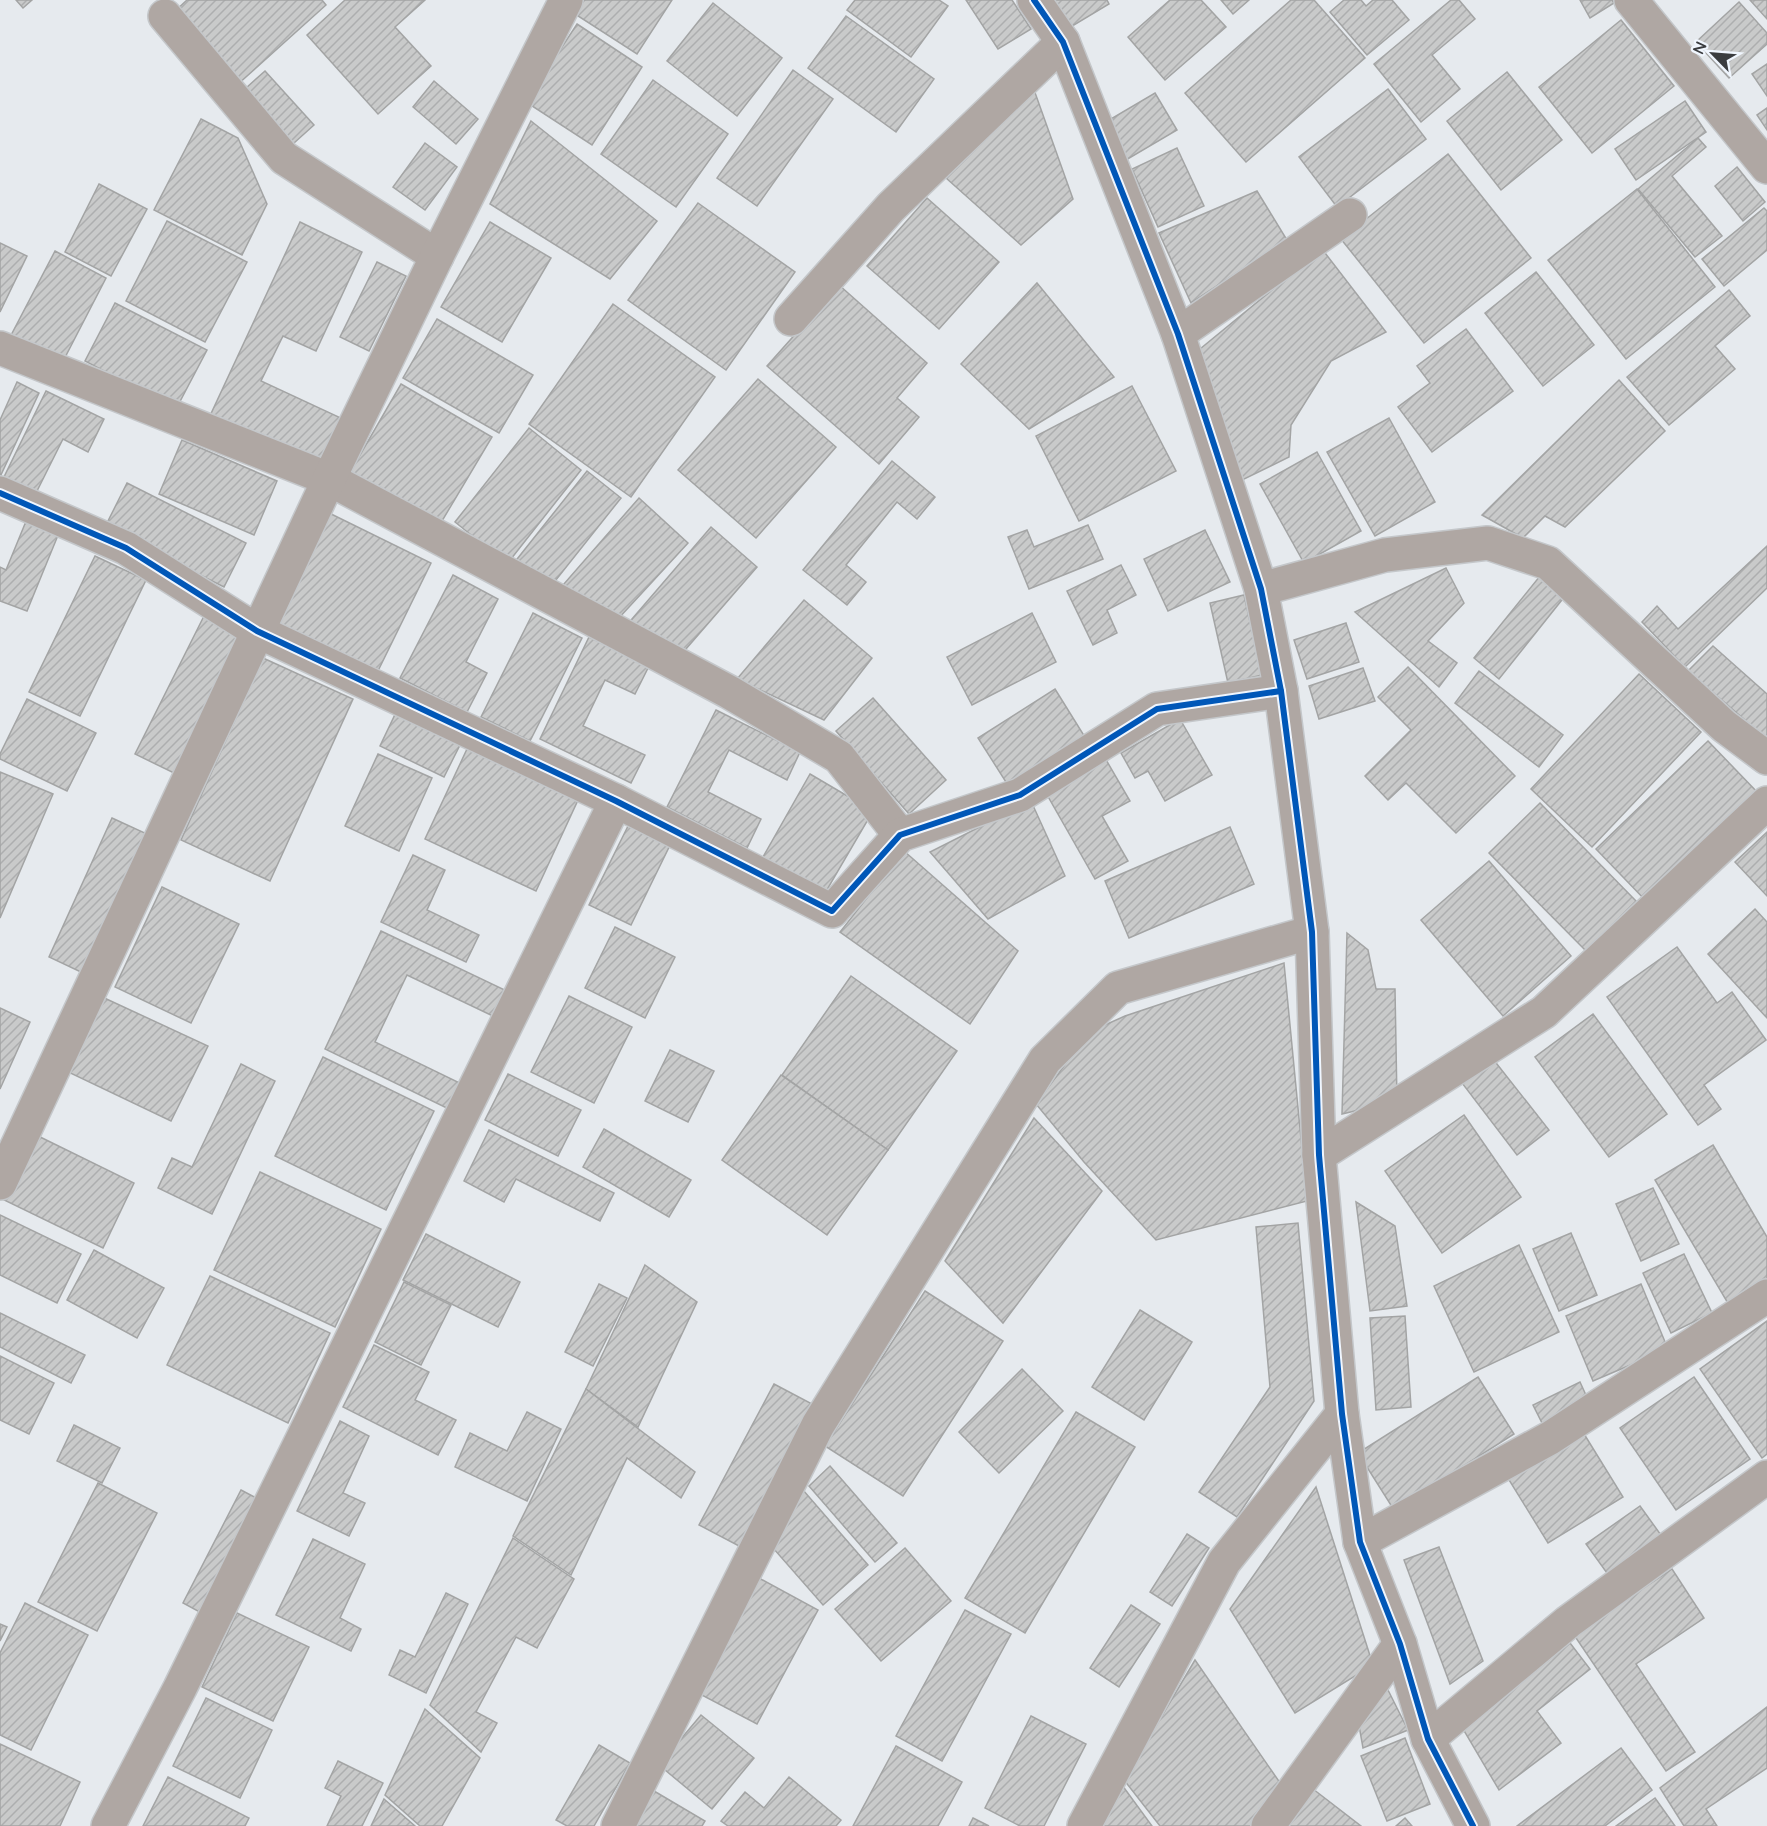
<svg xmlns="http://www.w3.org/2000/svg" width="1767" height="1826" font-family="Quicksand,sans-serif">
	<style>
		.building { fill: url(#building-hatch); stroke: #a3a4a4; stroke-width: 1.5 }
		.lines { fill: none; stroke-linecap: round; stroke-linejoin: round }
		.minor-casing { stroke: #c4c7ca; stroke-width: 36 }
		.minor { stroke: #afa7a3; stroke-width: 33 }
		.cycleway-casing { stroke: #f0f6fe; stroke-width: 10 }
		.cycleway { stroke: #0057b8; stroke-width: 6 }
	</style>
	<defs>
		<pattern id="building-hatch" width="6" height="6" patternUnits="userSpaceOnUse" patternTransform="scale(1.5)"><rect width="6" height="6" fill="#c9caca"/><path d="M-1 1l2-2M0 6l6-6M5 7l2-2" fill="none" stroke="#adaeaf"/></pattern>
	</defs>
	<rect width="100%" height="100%" fill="#e6eaee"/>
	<!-- building -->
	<g class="building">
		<polygon points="16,0 32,0 23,8"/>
		<polygon points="187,0 322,0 326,5 237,85 173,13"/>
		<polygon points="345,0 425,0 395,27 431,66 378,114 307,35"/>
		<polygon points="584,0 672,0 637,54 575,14"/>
		<polygon points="855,0 939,0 948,6 911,57 847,10"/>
		<polygon points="966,0 1012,0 1031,29 998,49"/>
		<polygon points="1046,0 1107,0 1109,4 1064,31"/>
		<polygon points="1170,0 1201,0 1226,27 1165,80 1128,37"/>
		<polygon points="1221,0 1249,0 1233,14"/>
		<polygon points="1291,0 1314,0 1365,58 1246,162 1185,93"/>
		<polygon points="1344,0 1361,0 1366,6 1373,0 1392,0 1409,20 1367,55 1330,12"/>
		<polygon points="1451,0 1459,0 1475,19 1432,55 1460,89 1421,122 1374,64"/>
		<polygon points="1580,0 1612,0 1614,3 1590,18"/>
		<polygon points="1750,0 1767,0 1767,19"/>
		<polygon points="1739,2 1767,33 1767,44 1729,78 1696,42"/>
		<polygon points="713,3 782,58 737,116 667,61"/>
		<polygon points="846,16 934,79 896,132 808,68"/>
		<polygon points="1621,20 1674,86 1592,153 1539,87"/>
		<polygon points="577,24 642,67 592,145 526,102"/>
		<polygon points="1767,64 1767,96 1752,74"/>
		<polygon points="793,70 833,99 757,206 717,178"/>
		<polygon points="265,71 314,125 284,152 236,97"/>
		<polygon points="1507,72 1562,140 1501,190 1447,121"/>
		<polygon points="653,80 728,134 676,207 601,154"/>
		<polygon points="434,81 478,119 456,144 413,107"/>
		<polygon points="1033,87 1073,199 1021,245 946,178"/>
		<polygon points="1388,89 1426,139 1337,207 1299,157"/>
		<polygon points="1155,93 1177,130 1126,160 1104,123"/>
		<polygon points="1685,101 1706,132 1636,180 1615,149"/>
		<polygon points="1767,108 1767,130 1757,115"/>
		<polygon points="201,119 238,138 267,204 242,255 154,210"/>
		<polygon points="531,121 657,221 610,279 490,204"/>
		<polygon points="1698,138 1706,147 1672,176 1722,236 1695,257 1638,189"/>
		<polygon points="425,143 457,167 425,210 393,187"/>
		<polygon points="1177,148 1204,206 1158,227 1132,169"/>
		<polygon points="1448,154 1531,258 1424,343 1341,239"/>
		<polygon points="1737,167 1765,202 1743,221 1715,186"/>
		<polygon points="99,184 147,209 111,276 65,252"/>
		<polygon points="1637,189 1715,287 1626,359 1548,260"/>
		<polygon points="1257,191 1287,240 1191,303 1159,233"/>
		<polygon points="927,198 999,262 939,329 867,266"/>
		<polygon points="698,203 795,272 726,370 628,300"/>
		<polygon points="1764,208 1767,211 1767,250 1724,286 1702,259"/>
		<polygon points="167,221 247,262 205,342 126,301"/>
		<polygon points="300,222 362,252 316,351 283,336 261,381 343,419 320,470 209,418"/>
		<polygon points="490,222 551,258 502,342 441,307"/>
		<polygon points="0,243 27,256 0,312"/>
		<polygon points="1322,249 1386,332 1331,361 1291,425 1289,457 1234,484 1200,349"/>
		<polygon points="55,251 106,278 59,369 7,343"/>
		<polygon points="377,262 406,276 369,351 340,337"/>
		<polygon points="1536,272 1594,345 1543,386 1485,313"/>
		<polygon points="1037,283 1114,377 1029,429 961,364"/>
		<polygon points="839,285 927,363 897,398 919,417 879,464 767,366"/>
		<polygon points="1729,290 1750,316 1715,346 1735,369 1669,425 1627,377"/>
		<polygon points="115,303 207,350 176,409 85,361"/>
		<polygon points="613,304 715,377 631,497 529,424"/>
		<polygon points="437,319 533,375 499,433 403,378"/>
		<polygon points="1466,329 1513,391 1432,452 1398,407 1430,383 1417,366"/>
		<polygon points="758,379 836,447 756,538 678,470"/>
		<polygon points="1619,380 1665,431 1565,527 1545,516 1523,538 1482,515"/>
		<polygon points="17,382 39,393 0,477 0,420"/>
		<polygon points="401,384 492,437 439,526 349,474"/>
		<polygon points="1132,386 1176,471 1079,521 1036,436"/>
		<polygon points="46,391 104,419 88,452 63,439 35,495 3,479"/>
		<polygon points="1389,418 1435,502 1375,536 1327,452"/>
		<polygon points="529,428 581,470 507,564 455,522"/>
		<polygon points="182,440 277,481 254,535 159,494"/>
		<polygon points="1317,452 1361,531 1304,563 1260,484"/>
		<polygon points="892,461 935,497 917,519 897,502 846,565 866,582 847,605 803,570"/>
		<polygon points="587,471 621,498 548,590 514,563"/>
		<polygon points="127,483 246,543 224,587 105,527"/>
		<polygon points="639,498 688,543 617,620 563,585"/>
		<polygon points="323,510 431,563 373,681 265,628"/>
		<polygon points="29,514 61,528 27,611 0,601 0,567 6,570"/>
		<polygon points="1088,525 1103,559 1029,589 1008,537 1027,530 1034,547"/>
		<polygon points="711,527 757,567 685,650 626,626"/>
		<polygon points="1205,530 1230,582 1168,611 1144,559"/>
		<polygon points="1767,546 1767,588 1685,667 1642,622 1657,606 1678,629"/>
		<polygon points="95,556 146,580 80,716 29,692"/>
		<polygon points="1121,565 1136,595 1107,610 1117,633 1093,645 1067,591"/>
		<polygon points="1446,568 1464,603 1428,641 1457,663 1439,687 1355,612"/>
		<polygon points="453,575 498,599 466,662 487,673 467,712 400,678"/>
		<polygon points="1540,576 1565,596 1499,679 1474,658"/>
		<polygon points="1244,595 1262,675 1228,683 1210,603"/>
		<polygon points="804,600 872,658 824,720 737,679"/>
		<polygon points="533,613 582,638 530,741 481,717"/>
		<polygon points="1032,613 1056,662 972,705 947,657"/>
		<polygon points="205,614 244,634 174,773 135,754"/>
		<polygon points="1346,623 1359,662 1307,679 1294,640"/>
		<polygon points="589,637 649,666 635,694 605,680 583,726 645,755 631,783 540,739"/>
		<polygon points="1713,646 1767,694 1767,739 1688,671"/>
		<polygon points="263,658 353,699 270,881 181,840"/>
		<polygon points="1408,667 1515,776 1456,833 1406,783 1388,800 1365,776 1411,730 1378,697"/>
		<polygon points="1363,668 1375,701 1319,719 1309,686"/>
		<polygon points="1479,671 1563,735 1539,767 1455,703"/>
		<polygon points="1639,674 1701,732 1592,847 1531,789"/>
		<polygon points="1055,689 1088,742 1011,790 978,738"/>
		<polygon points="873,698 946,780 909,814 836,731"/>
		<polygon points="27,699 96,733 67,791 0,759 0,754"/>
		<polygon points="400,704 465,735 444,777 380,746"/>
		<polygon points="716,710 800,752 787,780 729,750 708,792 761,819 747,848 667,807"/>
		<polygon points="1180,719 1212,775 1165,801 1148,771 1135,778 1121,753"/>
		<polygon points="1708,741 1759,794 1647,902 1596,849"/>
		<polygon points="467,749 578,800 536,891 425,839"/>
		<polygon points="378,754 432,778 399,851 345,826"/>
		<polygon points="1105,758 1130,801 1102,816 1128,861 1095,879 1046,793"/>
		<polygon points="0,772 53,794 0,918"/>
		<polygon points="810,774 873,811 821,900 759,864"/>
		<polygon points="1031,801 1065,876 988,919 930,852"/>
		<polygon points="1540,803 1636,901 1586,951 1489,853"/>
		<polygon points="112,818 147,834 83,973 49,957"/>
		<polygon points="632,818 673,839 631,925 589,905"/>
		<polygon points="1230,827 1254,884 1129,938 1105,881"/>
		<polygon points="1767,832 1767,896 1735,862"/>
		<polygon points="904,851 1018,951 970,1024 840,932"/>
		<polygon points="413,855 445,870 427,910 479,935 466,962 381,922"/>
		<polygon points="1489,861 1571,956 1503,1016 1421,920"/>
		<polygon points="162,887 239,924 191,1023 115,987"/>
		<polygon points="1755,909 1767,922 1767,1018 1708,954"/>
		<polygon points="615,927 675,957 645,1018 585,988"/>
		<polygon points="381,931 509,992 497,1018 407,975 375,1042 468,1087 455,1112 325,1049"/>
		<polygon points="1347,933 1368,950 1376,989 1395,989 1397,1101 1342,1114"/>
		<polygon points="1677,947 1717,1003 1732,992 1766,1040 1704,1085 1721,1109 1698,1125 1607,997"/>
		<polygon points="1284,963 1307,1201 1156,1240 1084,1162 1036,1104 1089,1032 1125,1016"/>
		<polygon points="851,976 957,1051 888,1150 782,1075"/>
		<polygon points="100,996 208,1046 171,1121 64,1070"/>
		<polygon points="569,996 632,1027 594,1103 531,1072"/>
		<polygon points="0,1008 30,1022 0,1089"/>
		<polygon points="1593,1014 1667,1114 1609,1157 1535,1057"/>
		<polygon points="670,1050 714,1071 688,1122 645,1101"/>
		<polygon points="323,1057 434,1111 386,1210 275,1156"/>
		<polygon points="1493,1059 1549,1130 1517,1155 1462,1083"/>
		<polygon points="241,1064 275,1081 212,1214 158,1188 172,1158 192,1167"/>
		<polygon points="508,1074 581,1110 558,1156 485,1120"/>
		<polygon points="781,1075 888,1150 827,1235 722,1160"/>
		<polygon points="1464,1115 1521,1197 1442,1253 1385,1171"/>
		<polygon points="1034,1118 1102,1191 1003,1323 945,1261"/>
		<polygon points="604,1129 691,1180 669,1217 583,1167"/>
		<polygon points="489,1130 614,1193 600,1221 516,1179 504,1202 464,1181"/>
		<polygon points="32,1133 134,1183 103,1248 0,1198"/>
		<polygon points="1713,1145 1767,1237 1767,1283 1729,1305 1655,1180"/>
		<polygon points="260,1172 381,1229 335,1327 214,1270"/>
		<polygon points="1653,1188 1679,1244 1641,1261 1616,1204"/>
		<polygon points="1356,1202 1395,1226 1407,1306 1370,1311"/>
		<polygon points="0,1215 81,1254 57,1303 0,1275"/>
		<polygon points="1298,1223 1314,1401 1237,1517 1199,1492 1270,1387 1256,1227"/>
		<polygon points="1571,1233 1597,1295 1559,1311 1533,1249"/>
		<polygon points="426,1234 520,1282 498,1327 403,1280"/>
		<polygon points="1519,1245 1559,1332 1474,1372 1434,1286"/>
		<polygon points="94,1250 164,1288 137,1338 67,1300"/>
		<polygon points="1684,1254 1712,1313 1671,1333 1643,1273"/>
		<polygon points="645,1265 697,1302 638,1427 586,1389"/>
		<polygon points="210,1276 330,1333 288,1423 167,1365"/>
		<polygon points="404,1282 451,1305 421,1365 375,1342"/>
		<polygon points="599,1284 627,1298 593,1366 565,1352"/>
		<polygon points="1641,1284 1668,1349 1593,1381 1566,1316"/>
		<polygon points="925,1291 1003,1341 903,1496 825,1446"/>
		<polygon points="1140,1310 1192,1342 1144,1420 1092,1387"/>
		<polygon points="0,1313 85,1355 71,1383 0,1347"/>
		<polygon points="1405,1316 1411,1407 1376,1410 1370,1318"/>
		<polygon points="1767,1321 1767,1454 1762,1458 1700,1369"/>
		<polygon points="374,1345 429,1372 415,1400 456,1420 438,1455 343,1407"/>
		<polygon points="0,1356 54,1383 29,1434 0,1420"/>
		<polygon points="1022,1369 1063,1411 999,1473 959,1432"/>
		<polygon points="1478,1377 1514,1434 1394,1510 1358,1453"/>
		<polygon points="1694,1377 1750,1459 1676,1510 1620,1428"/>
		<polygon points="1580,1382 1590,1404 1544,1427 1533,1405"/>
		<polygon points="774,1384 814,1405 739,1546 699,1525"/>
		<polygon points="586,1389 695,1472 681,1498 627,1458 571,1575 513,1536"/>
		<polygon points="527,1412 561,1429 527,1501 455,1467 470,1433 507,1451"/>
		<polygon points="1076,1412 1135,1447 1025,1633 965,1598"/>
		<polygon points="340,1421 369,1436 343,1493 365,1503 349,1536 297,1511"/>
		<polygon points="74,1425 120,1448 102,1483 57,1461"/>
		<polygon points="1581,1429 1623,1497 1548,1543 1506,1475"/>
		<polygon points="830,1466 897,1543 875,1562 809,1486"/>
		<polygon points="98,1483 157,1513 97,1631 38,1602"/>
		<polygon points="1316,1487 1373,1665 1295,1713 1230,1609"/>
		<polygon points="241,1490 266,1503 207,1616 183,1603"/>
		<polygon points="803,1490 868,1565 823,1605 773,1548"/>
		<polygon points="1640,1506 1666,1542 1612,1580 1586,1544"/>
		<polygon points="1187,1534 1209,1548 1172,1606 1150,1592"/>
		<polygon points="513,1538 574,1579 537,1648 516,1637 476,1712 497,1723 481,1752 430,1705"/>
		<polygon points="313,1539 365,1564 340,1618 361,1629 351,1651 276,1615"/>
		<polygon points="1439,1547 1483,1661 1450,1684 1404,1560"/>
		<polygon points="905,1548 951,1601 881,1661 835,1609"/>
		<polygon points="1672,1569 1704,1618 1636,1664 1695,1752 1666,1771 1574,1635"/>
		<polygon points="757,1577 818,1610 757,1724 696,1692"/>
		<polygon points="446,1593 468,1604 426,1693 389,1675 400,1650 415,1657"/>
		<polygon points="25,1603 88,1635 31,1750 0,1735 0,1653"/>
		<polygon points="1131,1605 1160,1624 1119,1687 1090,1668"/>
		<polygon points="965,1610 1011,1634 942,1761 896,1736"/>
		<polygon points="237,1613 309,1647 273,1721 202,1687"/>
		<polygon points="0,1624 7,1627 0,1641"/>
		<polygon points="1570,1643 1590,1669 1537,1711 1561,1743 1499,1790 1463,1729"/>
		<polygon points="1195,1660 1285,1790 1255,1826 1160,1826 1124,1780"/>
		<polygon points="1384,1682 1408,1730 1363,1748 1358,1720"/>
		<polygon points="206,1698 272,1730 240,1798 173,1766"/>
		<polygon points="1767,1707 1767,1768 1706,1809 1717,1826 1684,1826 1660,1788"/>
		<polygon points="425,1709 480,1758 442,1826 420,1826 385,1795"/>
		<polygon points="701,1715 754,1758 712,1809 659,1765"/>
		<polygon points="1031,1716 1086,1744 1044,1826 1020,1826 985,1808"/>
		<polygon points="1405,1738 1430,1804 1387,1821 1361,1756"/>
		<polygon points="0,1744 80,1782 60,1826 0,1826"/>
		<polygon points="599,1745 630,1763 594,1826 567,1826 556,1820"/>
		<polygon points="896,1746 962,1782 938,1826 853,1826"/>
		<polygon points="1621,1748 1652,1790 1605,1826 1517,1826"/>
		<polygon points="338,1761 383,1783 362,1826 327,1826 341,1796 325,1788"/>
		<polygon points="168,1777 249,1818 245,1826 143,1826"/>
		<polygon points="789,1777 841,1820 836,1826 728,1826 721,1821 745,1792 764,1808"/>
		<polygon points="1122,1785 1152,1826 1101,1826"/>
		<polygon points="1313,1789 1361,1826 1284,1826"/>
		<polygon points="654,1791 705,1821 702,1826 633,1826"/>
		<polygon points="1655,1798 1675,1826 1616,1826"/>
		<polygon points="384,1799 415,1826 371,1826"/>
		<polygon points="973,1818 989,1826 969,1826"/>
		<polygon points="1405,1818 1412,1826 1396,1826"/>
	</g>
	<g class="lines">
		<!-- minor casing -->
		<g class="minor-casing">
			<g id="minor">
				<polyline points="1034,0 1063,42 1178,334 1261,589 1281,691 1312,932 1319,1155 1342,1414 1360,1542 1400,1644 1428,1739 1473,1826"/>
				<polyline points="1631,0 1767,167"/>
				<polyline points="165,16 284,158 437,256"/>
				<polyline points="791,319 891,207 1063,42"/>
				<polyline points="1178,334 1350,215"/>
				<polyline points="0,348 329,479 729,692 839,757 900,835"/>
				<polyline points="0,493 126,548 257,631 616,801 832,911 900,835 1020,795 1157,709 1281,691"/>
				<polyline points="1261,589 1385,555 1488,543 1548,563 1724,726 1767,758"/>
				<polyline points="1319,1155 1544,1012 1767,803"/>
				<polyline points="0,1183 329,479 437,256 566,0"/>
				<polyline points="1360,1542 1550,1438 1767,1296"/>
				<polyline points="1428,1739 1568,1622 1767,1477"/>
				<polyline points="108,1826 180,1688 616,801"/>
				<polyline points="618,1826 818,1425 1045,1060 1118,988 1312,932"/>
				<polyline points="1084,1826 1224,1562 1342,1414"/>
				<polyline points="1268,1826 1400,1644"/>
			</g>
		</g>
		<!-- minor -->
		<use href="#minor" class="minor"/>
		<!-- cycleway casing -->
		<g class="cycleway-casing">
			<g id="cycleway">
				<polyline points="1034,0 1063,42 1178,334 1261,589 1281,691 1312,932 1319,1155 1342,1414 1360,1542 1400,1644 1428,1739 1473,1826"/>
				<polyline points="0,493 126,548 257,631 616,801 832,911 900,835 1020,795 1157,709 1281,691"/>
			</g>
		</g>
		<!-- cycleway -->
		<use href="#cycleway" class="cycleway"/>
	</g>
	<!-- north arrow -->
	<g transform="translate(1713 54) rotate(295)" stroke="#f0f6fe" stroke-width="4.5" paint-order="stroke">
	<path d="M0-4.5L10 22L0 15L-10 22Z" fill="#3a3c3f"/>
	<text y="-9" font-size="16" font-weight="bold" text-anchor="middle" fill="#3a3c3f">N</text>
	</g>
</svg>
